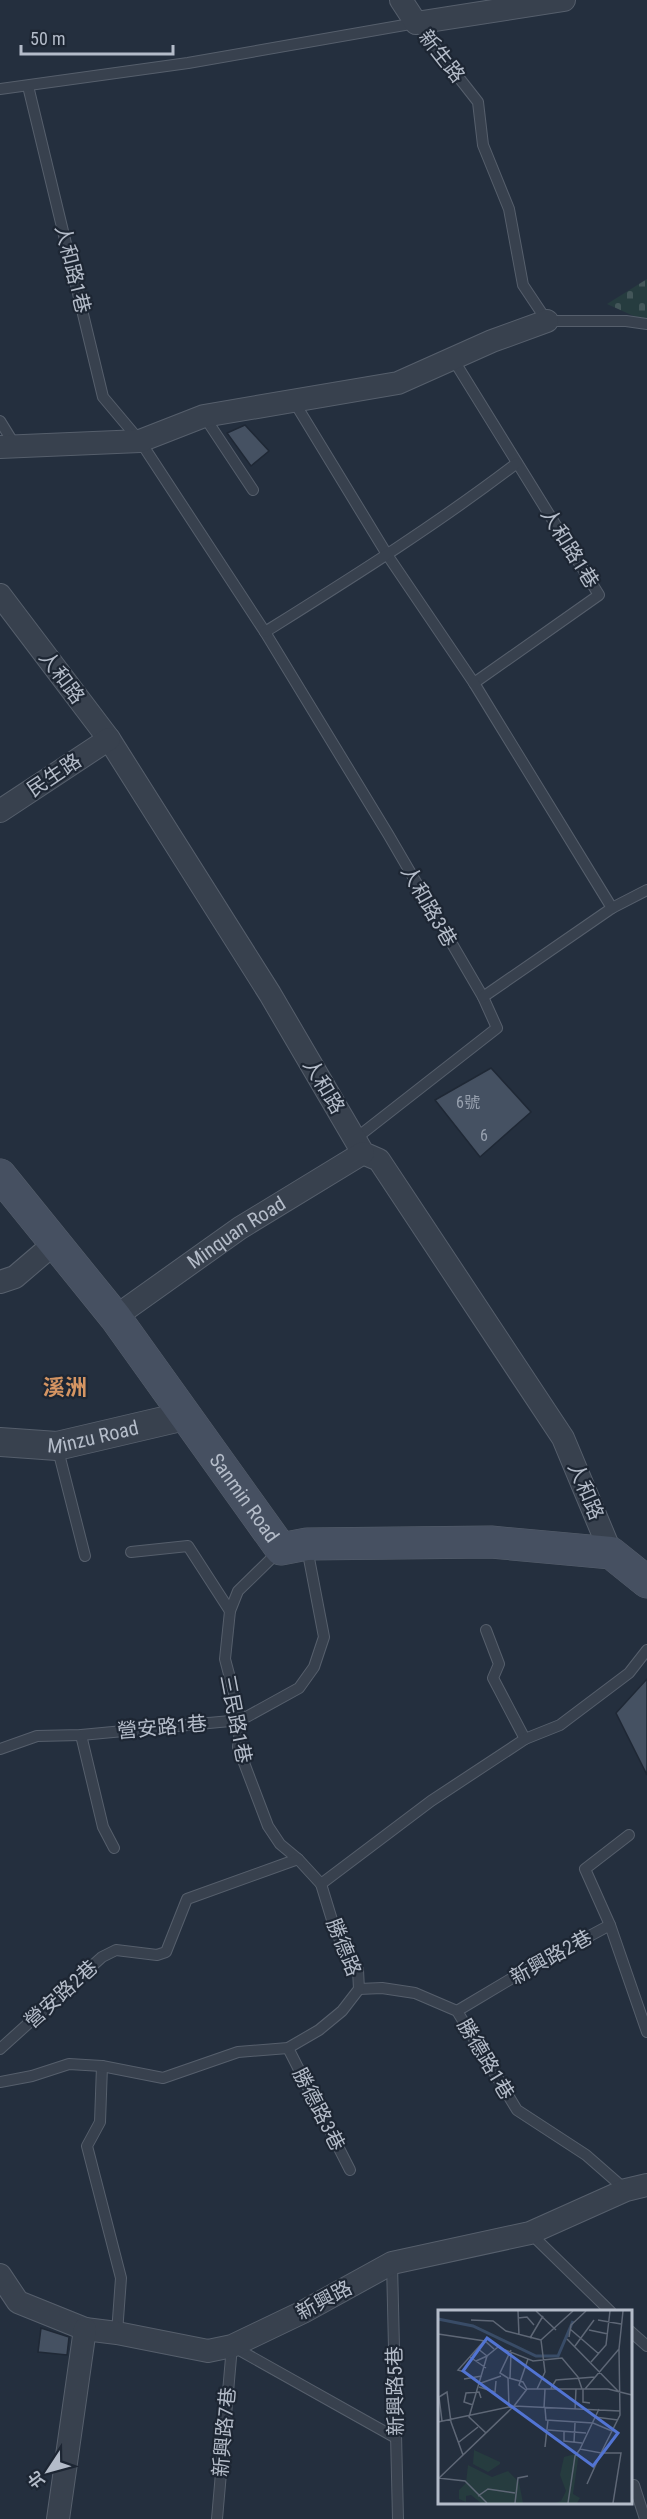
<svg xmlns="http://www.w3.org/2000/svg" width="647" height="2519" font-family="'Roboto Condensed','Noto Sans TC',sans-serif">
	<style>
		.cemetery { fill: url(#cemetery-stones) }
		.building { fill: #455162; stroke: #1f2835; stroke-width: 1.5 }
		.lines { fill: none; stroke-linecap: round; stroke-linejoin: round }
		.service-casing { stroke: #565f6c; stroke-width: 12 }
		.minor-casing { stroke: #565f6c; stroke-width: 24 }
		.tertiary-casing { stroke: #565f6c; stroke-width: 30 }
		.secondary-casing { stroke: #565f6c; stroke-width: 33 }
		.service { stroke: #38414e; stroke-width: 10 }
		.minor { stroke: #38414e; stroke-width: 22 }
		.tertiary { stroke: #38414e; stroke-width: 28 }
		.secondary { stroke: #465061; stroke-width: 32 }
		.labels { text-anchor: middle; stroke-width: 4.5; stroke-linejoin: round; paint-order: stroke }
		.number-label { font-size: 16px; fill: #98a1af }
		.street-label { font-size: 20px; fill: #b4bcc9; stroke: #1d2633 }
		.quarter-label { font-size: 22px; font-weight: bold; fill: #d59563; stroke: #1d2633 }
		.inset-river { fill: none; stroke: #394c67; stroke-width: 3 }
		.inset-road { fill: none; stroke: #5e6776; stroke-width: 1.5 }
		.view { fill: #5274d3; fill-opacity: 0.15; stroke: #5274d3; stroke-width: 3 }
		.inset-edge { fill: none; stroke: #b4bcc9; stroke-width: 3 }
	</style>
	<defs>
		<pattern id="cemetery-stones" width="16" height="16" patternUnits="userSpaceOnUse" patternTransform="scale(1.5)"><rect width="16" height="16" fill="#263c3f"/><path d="M2 7V4a2 2 0 0 1 4 0v3zM10 15v-3a2 2 0 0 1 4 0v3z" fill="#435659"/></pattern>
	</defs>
	<rect width="100%" height="100%" fill="#242f3e"/>
	<!-- cemetery -->
	<polygon class="cemetery" points="647,279 647,322 607,304"/>
	<!-- building -->
	<g class="building">
		<polygon points="245,425 269,451 251,466 227,433"/>
		<polygon points="491,1068 531,1112 480,1157 435,1100"/>
		<polygon points="647,1679 647,1775 616,1713"/>
		<polygon points="41,2328 69,2337 67,2355 38,2352"/>
	</g>
	<g class="lines">
		<!-- service casing -->
		<g class="service-casing">
			<g id="service">
				<polyline points="28,86 103,397 140,441 265,632 388,834 483,997 497,1028 355,1139"/>
				<polyline points="0,89 188,63 416,23 478,102 483,145 509,209 523,285 547,321 626,321 647,324"/>
				<polyline points="453,359 599,595 474,683"/>
				<polyline points="293,400 388,556 474,683 612,908"/>
				<polyline points="204,416 253,490"/>
				<polyline points="0,421 16,447"/>
				<path d="M265 632C351 578 436 525 517 463"/>
				<polyline points="483,997 612,908 647,890"/>
				<polyline points="57,1446 85,1556"/>
				<polyline points="279,1551 238,1591 230,1611 225,1659 241,1720 238,1747 268,1826 280,1844 298,1859 321,1884"/>
				<polyline points="131,1552 188,1546 230,1611"/>
				<polyline points="486,1630 499,1664 493,1678 525,1739"/>
				<polyline points="81,1735 103,1827 114,1848"/>
				<polyline points="0,1749 37,1736 81,1735 241,1720 299,1688 314,1667 324,1637 307,1548"/>
				<polyline points="610,1925 585,1869 629,1835"/>
				<polyline points="359,1989 382,1988 415,1993 457,2011 517,2110 586,2155 626,2190"/>
				<polyline points="457,2011 519,1974 610,1925 647,2032"/>
				<polyline points="288,2048 350,2170"/>
				<polyline points="0,2049 102,1957 116,1950 157,1955 166,1952 187,1899 298,1859"/>
				<polyline points="102,2066 100,2122 87,2146 121,2278 117,2333"/>
				<polyline points="0,2082 32,2076 69,2064 102,2066 163,2078 238,2052 288,2048 319,2030 342,2011 359,1989 358,1970 336,1933 321,1884 431,1801 525,1739 560,1725 629,1673 647,1650"/>
				<polyline points="530,2233 611,2312"/>
				<polyline points="392,2263 398,2519"/>
				<polyline points="630,2331 647,2346"/>
				<polyline points="634,2485 645,2519"/>
				<polyline points="217,2519 232,2346 396,2438"/>
			</g>
		</g>
		<!-- minor casing -->
		<g class="minor-casing">
			<g id="minor">
				<polyline points="401,0 416,23 564,0"/>
				<polyline points="0,447 140,441 204,416 398,383 492,341 547,321"/>
				<polyline points="0,595 109,739 270,994 363,1153 379,1160 563,1438 611,1553"/>
				<polyline points="0,811 109,739"/>
				<polyline points="0,1282 15,1277 56,1242"/>
				<path id="s1" d="M115 1317 240 1228 363 1153"/>
				<polyline points="0,2275 18,2302 85,2329 117,2333 208,2351 232,2346 303,2312 392,2263 530,2233 626,2190 647,2185"/>
				<polyline points="58,2519 85,2329"/>
			</g>
		</g>
		<!-- tertiary casing -->
		<g class="tertiary-casing">
			<g id="tertiary">
				<path id="s2" d="M0 1442 57 1446 185 1416"/>
			</g>
		</g>
		<!-- secondary casing -->
		<g class="secondary-casing">
			<g id="secondary">
				<path id="s3" d="M0 1175 115 1317 281 1549 307 1544 491 1542 611 1553 647 1582"/>
			</g>
		</g>
		<!-- service -->
		<use href="#service" class="service"/>
		<!-- minor -->
		<use href="#minor" class="minor"/>
		<!-- tertiary -->
		<use href="#tertiary" class="tertiary"/>
		<!-- secondary -->
		<use href="#secondary" class="secondary"/>
	</g>
	<g class="labels">
		<!-- number labels -->
		<g class="number-label">
			<text x="468" y="1108">6號</text>
			<text x="484" y="1141">6</text>
		</g>
		<!-- street labels -->
		<g class="street-label">
			<text transform="translate(442 56) rotate(52)" y="7">新生路</text>
			<text transform="translate(73 269) rotate(76)" y="7">人和路1巷</text>
			<text transform="translate(570 548) rotate(58)" y="7">人和路1巷</text>
			<text transform="translate(62 677) rotate(53)" y="7">人和路</text>
			<text transform="translate(54 775) rotate(-34)" y="7">民生路</text>
			<text transform="translate(429 906) rotate(60)" y="7">人和路3巷</text>
			<text transform="translate(324 1086) rotate(59)" y="7">人和路</text>
			<text dy="7" stroke="none"><textPath href="#s1" startOffset="148">Minquan Road</textPath></text>
			<text dy="7" stroke="none"><textPath href="#s2" startOffset="94">Minzu Road</textPath></text>
			<text transform="translate(586 1491) rotate(67)" y="7">人和路</text>
			<text dy="7" stroke="none"><textPath href="#s3" startOffset="405">Sanmin Road</textPath></text>
			<text transform="translate(236 1719) rotate(79)" y="7">三民路1巷</text>
			<text transform="translate(162 1727) rotate(-5)" y="7">營安路1巷</text>
			<text transform="translate(344 1947) rotate(68)" y="7">勝德路</text>
			<text transform="translate(551 1957) rotate(-29)" y="7">新興路2巷</text>
			<text transform="translate(61 1994) rotate(-42)" y="7">營安路2巷</text>
			<text transform="translate(486 2059) rotate(59)" y="7">勝德路1巷</text>
			<text transform="translate(319 2109) rotate(63)" y="7">勝德路3巷</text>
			<text transform="translate(324 2300) rotate(-28)" y="7">新興路</text>
			<text transform="translate(395 2391) rotate(-91)" y="7">新興路5巷</text>
			<text transform="translate(224 2432) rotate(-85)" y="7">新興路7巷</text>
		</g>
		<!-- quarter labels -->
		<g class="quarter-label">
			<text x="65" y="1395">溪洲</text>
		</g>
	</g>
	<!-- overview -->
	<g transform="translate(438 2310)">
		<rect width="194" height="194" fill="#242f3e"/>
		<path d="M36 140 62 152V154L50 162 35 154Z" fill="#263c3f"/>
		<path d="M141 143 135 184 142 188 139 193H117L123 191 128 181 122 165 126 147ZM30 155 54 167 70 161 81 172 85 193H43L33 185 28 186V192L21 189V180L28 173Z" fill="#263c3f"/>
		<path class="inset-river" d="M0 9 35 16 98 46H120L135 11"/>
		<path class="inset-road" d="M80 1 81 25M98 1 118 20M80 8 89 7 96 15M33 10 55 11 68 21 103 30M160 10 183 14M132 19 161 44M151 20 170 24M0 24 47 31 56 39M131 27 133 15 148 1M92 28 105 6M129 29 181 82M137 36 156 10M32 47 48 58M38 51 49 46 39 38M153 52 168 35 172 1M27 62 20 60 46 31M71 68 85 72 89 79M72 68 73 43M26 69 44 66M43 73 63 66M41 77 57 82 58 71M113 78 118 70 157 67M99 79 107 62 103 30 135 1M145 79V92L152 93M147 79 181 39 185 1M88 80 81 75 90 49M35 95 26 92 28 83 41 82 43 88M71 97 70 68 62 63 73 40M106 98 107 79M107 98 108 110 155 113 174 121M137 100 138 79M157 107 180 110M4 111 1 87 9 82 13 112 25 145M0 112 76 96 89 79H170L194 85M110 120 148 123M126 122V131L144 133M48 123 31 107 49 46 60 37 95 51 124 48 140 67 144 79M21 132 40 117M136 132 137 113M107 137 110 110M142 139 161 99M0 168 27 171 49 193M0 169 76 96 182 101M149 174 163 143H183L175 193M40 186 50 179 77 183M77 193 80 168 90 166M130 193 137 146 142 139 163 143 182 105 181 39"/>
		<path class="view" d="M49 28 180 123 155 156 25 61Z"/>
		<rect width="194" height="194" class="inset-edge"/>
	</g>
	<!-- north arrow -->
	<g transform="translate(48 2471) rotate(234)" stroke="#1d2633" stroke-width="4.5" paint-order="stroke">
	<path d="M0-4.5L10 22L0 15L-10 22Z" fill="#b4bcc9"/>
	<text y="-9" font-size="16" font-weight="bold" text-anchor="middle" fill="#b4bcc9">北</text>
	</g>
	<!-- scale -->
	<path d="M21 45v9h152v-9" fill="none" stroke="#b4bcc9" stroke-width="3"/>
	<text x="30" y="45" font-size="18" fill="#b4bcc9" stroke="#1d2633" stroke-width="4.5" paint-order="stroke">50 m</text>
</svg>
